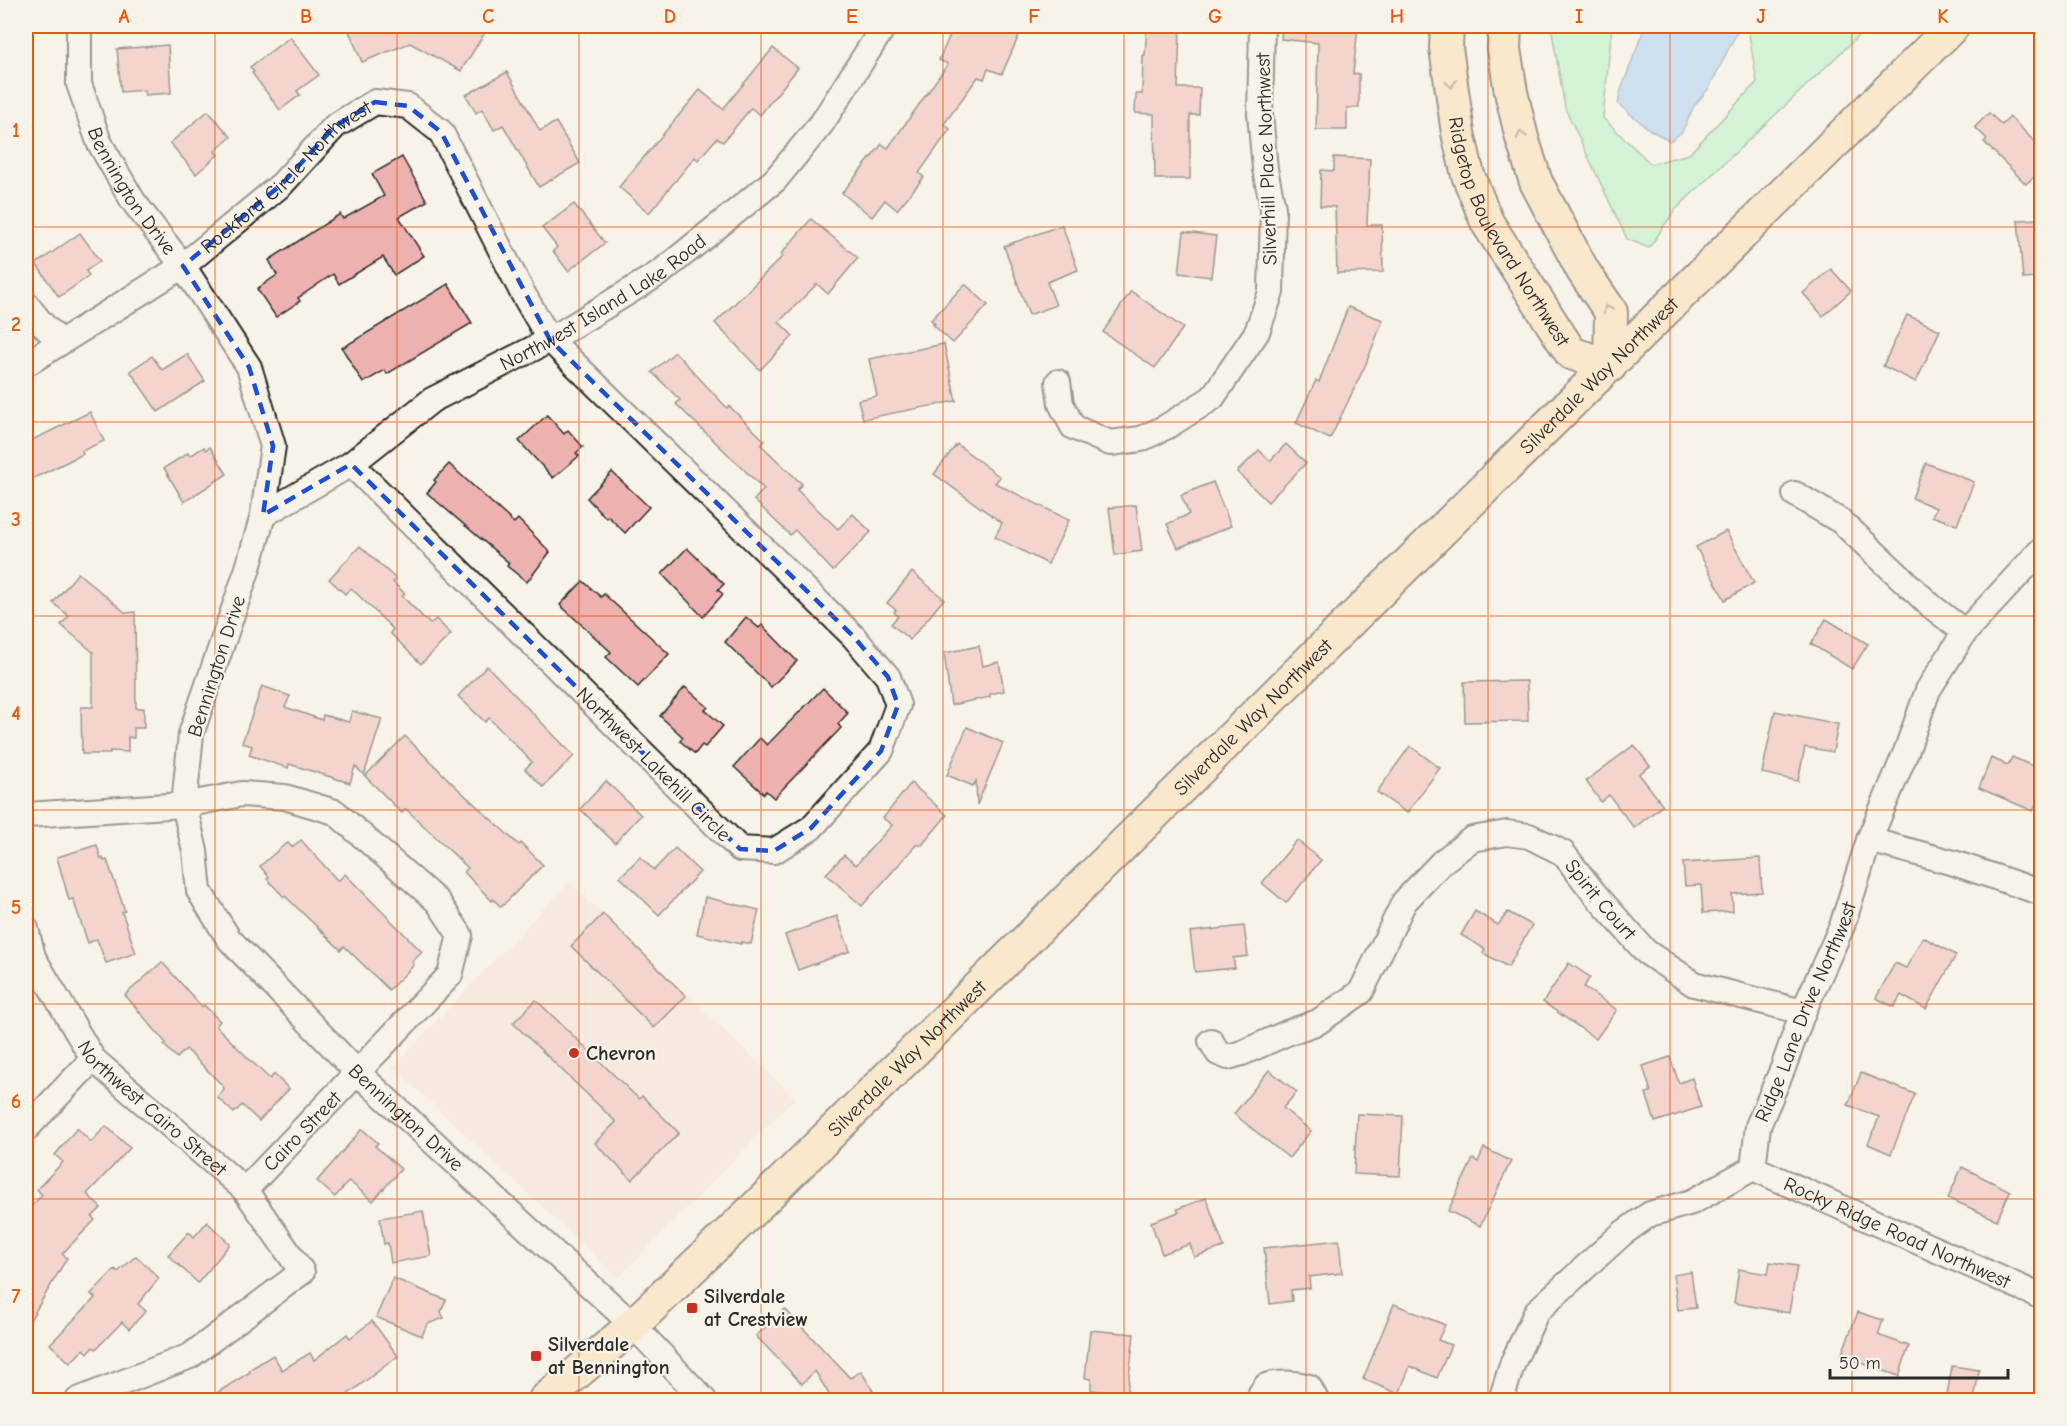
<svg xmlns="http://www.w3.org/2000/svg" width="2067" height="1426" font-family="'Comic Neue',sans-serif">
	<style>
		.built { fill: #f4dfd7 }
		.green { fill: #a7f1c0; stroke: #698e76; stroke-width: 1.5 }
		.water { fill: #9cc9f7; stroke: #6f8aa5; stroke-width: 1.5 }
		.building { fill: #edb1af; stroke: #2b2b2b; stroke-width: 1.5 }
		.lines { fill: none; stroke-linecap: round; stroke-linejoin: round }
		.minor-casing { stroke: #2b2b2b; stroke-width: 28 }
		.major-casing { stroke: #2b2b2b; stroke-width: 36 }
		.minor { stroke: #f7f3e8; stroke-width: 24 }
		.major { stroke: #fcdcac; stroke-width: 32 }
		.oneway { stroke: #94846c }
		.marked { fill: none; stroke: #1d4ed8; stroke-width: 4.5; stroke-dasharray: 12 8; stroke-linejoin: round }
		.grid { fill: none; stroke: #e8590c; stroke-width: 1.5; stroke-opacity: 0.55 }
		.poi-dot { fill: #c8321e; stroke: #f7f3e8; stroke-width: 2 }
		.labels { text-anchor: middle; stroke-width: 4.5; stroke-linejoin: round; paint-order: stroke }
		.street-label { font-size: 20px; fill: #2b2b2b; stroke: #f7f3e8 }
		.poi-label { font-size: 20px; font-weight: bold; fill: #2b2b2b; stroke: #f7f3e8; text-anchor: start }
		.neatline { fill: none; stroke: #e8590c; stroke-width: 2 }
		.grid-label { font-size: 20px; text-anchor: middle; font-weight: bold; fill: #e8590c }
	</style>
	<rect width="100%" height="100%" fill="#f7f3e8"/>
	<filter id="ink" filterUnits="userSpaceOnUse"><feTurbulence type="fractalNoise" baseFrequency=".0167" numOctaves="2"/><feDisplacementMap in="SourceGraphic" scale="12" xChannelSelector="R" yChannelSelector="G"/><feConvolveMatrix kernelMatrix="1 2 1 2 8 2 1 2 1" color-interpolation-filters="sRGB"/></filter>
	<g filter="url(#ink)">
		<!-- built -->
		<polygon class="built" points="569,882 795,1098 618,1278 393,1067"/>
		<!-- green -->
		<polygon class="green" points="1551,26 1612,26 1603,118 1651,164 1689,154 1757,82 1749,34 1754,26 1869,26 1675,210 1649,248 1627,239 1565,108"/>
		<!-- water -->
		<polygon class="water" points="1645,26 1740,26 1709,88 1694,106 1682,132 1670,141 1650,130 1618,104 1621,90"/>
		<!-- building -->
		<g class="building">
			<polygon points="347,26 489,26 461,71 410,43 362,62"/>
			<polygon points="954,26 1023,26 1002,74 988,69 984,79 978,77 944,124 950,129 919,173 924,177 897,210 885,200 872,217 842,193 882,144 888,148 948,64 939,60"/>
			<polygon points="1147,26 1180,26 1178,88 1200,88 1199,115 1190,115 1190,179 1155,179 1154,114 1135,113 1136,94 1142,94 1143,55 1145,55"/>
			<polygon points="1282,26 1358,26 1353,74 1359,74 1359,108 1347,108 1347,130 1316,130 1318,43 1281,39"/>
			<polygon points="290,37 319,75 297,91 300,95 280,110 252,73 254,72 250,67"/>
			<polygon points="168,45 171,93 145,95 145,90 121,92 117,49"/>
			<polygon points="773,48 798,68 760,115 751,108 723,142 717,138 698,160 695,157 649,213 619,187 700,90 723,109"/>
			<polygon points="507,72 540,131 556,122 580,163 539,187 503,125 494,130 482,109 476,113 466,95"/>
			<polygon points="208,111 231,137 215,151 218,155 196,174 170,143"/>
			<polygon points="1989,113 2002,125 2010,117 2042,149 2042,169 2026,184 1984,142 1987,139 1975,127"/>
			<polygon points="402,157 427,201 399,217 424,256 394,275 383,257 339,284 333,274 298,298 300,301 276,317 257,289 277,275 269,260 340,214 343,219 384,196 372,174"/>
			<polygon points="1334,157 1370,159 1367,225 1382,225 1383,272 1337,273 1335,207 1320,206 1321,170 1334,171"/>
			<polygon points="574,204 605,243 568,271 553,251 557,247 542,228"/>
			<polygon points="811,219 858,258 828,294 817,284 779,322 793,336 760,370 715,323 783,256 781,254"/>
			<polygon points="2042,219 2042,278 2023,279 2018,220"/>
			<polygon points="1062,225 1078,270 1047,282 1056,305 1029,315 1004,246"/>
			<polygon points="1184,232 1216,236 1211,277 1179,273"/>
			<polygon points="80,233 100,261 86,271 89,276 59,297 36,264"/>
			<polygon points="1831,269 1851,291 1823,316 1803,293"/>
			<polygon points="448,284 472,323 387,374 385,370 363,383 342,348"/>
			<polygon points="965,284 988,305 953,343 933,325 935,324 931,320"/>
			<polygon points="1131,291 1183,328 1155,368 1103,332"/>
			<polygon points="1348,307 1383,320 1365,366 1330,439 1296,423 1316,380 1319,382"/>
			<polygon points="1907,315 1940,330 1916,382 1883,366"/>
			<polygon points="944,344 956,401 863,419 858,400 877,396 869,359"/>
			<polygon points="675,352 727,408 729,406 765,441 761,445 802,484 797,490 838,529 853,514 871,532 833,571 795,530 790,535 754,500 764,489 676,404 680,400 652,372"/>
			<polygon points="187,354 205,381 158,412 130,371 152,356 162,370"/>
			<polygon points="90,412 104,441 82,451 83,454 26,482 26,443"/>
			<polygon points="547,415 564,434 568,430 583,447 576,453 579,456 553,478 519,441"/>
			<polygon points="957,444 1000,477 995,483 1069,520 1048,564 995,537 1002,523 934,474"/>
			<polygon points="1286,444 1306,463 1268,502 1237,472 1259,450 1270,461"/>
			<polygon points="204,447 206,450 210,447 227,474 184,502 164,468 188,453 190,456"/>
			<polygon points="1926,463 1974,482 1957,525 1932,516 1936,508 1912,498"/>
			<polygon points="449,464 514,523 518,519 550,552 527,582 507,566 509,563 427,493 436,482 434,480"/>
			<polygon points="612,472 649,507 625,533 608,516 606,518 587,498"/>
			<polygon points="1213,482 1231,526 1178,548 1167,524 1189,514 1181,495"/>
			<polygon points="1136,505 1142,551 1115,555 1109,508"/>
			<polygon points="1726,531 1754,583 1725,600 1696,547"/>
			<polygon points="360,546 396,579 393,582 405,594 402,596 430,624 436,619 451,634 421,664 390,633 393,629 351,588 345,594 329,579"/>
			<polygon points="687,548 724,584 718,590 723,594 703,617 662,574"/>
			<polygon points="912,572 944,599 910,640 891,624 898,616 894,612 896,610 887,603"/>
			<polygon points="78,573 126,613 135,612 136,708 144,708 144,728 134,728 134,738 128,737 128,752 110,751 110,754 82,754 81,707 93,707 93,652 61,625 69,616 53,603"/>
			<polygon points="583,581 601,597 604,594 669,654 638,687 606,657 611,652 560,605"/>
			<polygon points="746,617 759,628 762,625 797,661 771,687 725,642"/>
			<polygon points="1826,619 1868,644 1852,669 1811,644"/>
			<polygon points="979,646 983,666 999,662 1004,691 990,694 990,697 951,705 944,653"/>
			<polygon points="487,666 574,756 543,787 525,769 532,762 489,718 485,722 458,696"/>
			<polygon points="1527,681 1528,721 1465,722 1464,682"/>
			<polygon points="262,686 290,696 285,707 322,720 323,715 349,722 352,711 382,719 364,775 355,766 350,783 289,764 288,768 249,755 252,746 242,743"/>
			<polygon points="685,687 708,707 705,710 723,726 705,747 702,745 695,754 680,741 683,737 660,716"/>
			<polygon points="823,688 848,713 838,724 841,728 774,798 766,791 764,794 734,767 760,738 767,745"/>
			<polygon points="1775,711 1838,724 1833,752 1805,747 1798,781 1762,773"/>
			<polygon points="967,727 1003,743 977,805 976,781 973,786 947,775"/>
			<polygon points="405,736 455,786 519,845 521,843 543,865 501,907 493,899 492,901 464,872 468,868 406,809 402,813 365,776"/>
			<polygon points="1634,745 1650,766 1639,774 1663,805 1634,828 1609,795 1601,802 1586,781"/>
			<polygon points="1410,746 1440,768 1407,813 1377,792"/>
			<polygon points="2012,757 2042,770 2042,791 2033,811 1979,788 1991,758 2008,765"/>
			<polygon points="606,781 641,815 615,843 580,809"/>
			<polygon points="911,783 947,815 922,845 916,845 862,906 826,874 844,855 856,865 892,825 883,818"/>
			<polygon points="301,840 338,881 345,874 422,952 412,962 414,965 389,990 344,946 341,950 285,896 284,897 267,879 269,877 260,866 283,846 288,843 292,847"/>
			<polygon points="1297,840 1321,860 1286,903 1262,883"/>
			<polygon points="97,845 101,859 103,858 104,861 107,860 125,911 122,912 136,953 106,963 97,939 88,943 73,899 69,900 57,857"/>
			<polygon points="675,848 700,872 659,915 620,877 640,857 654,870"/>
			<polygon points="1760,858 1762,892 1732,894 1733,911 1703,913 1701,885 1685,886 1683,863"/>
			<polygon points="705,897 759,910 751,944 741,942 741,944 697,934"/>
			<polygon points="1475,911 1498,925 1508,912 1532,925 1508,967 1483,953 1485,949 1461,935"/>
			<polygon points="603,914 686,996 654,1028 571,946"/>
			<polygon points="837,916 850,951 798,970 785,935"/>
			<polygon points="1244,926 1248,956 1233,958 1235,968 1195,972 1190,932"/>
			<polygon points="1923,937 1956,955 1926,1009 1901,995 1894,1007 1876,998 1895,963 1906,968"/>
			<polygon points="162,962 202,1007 204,1005 220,1021 216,1026 251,1061 270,1079 274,1074 289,1089 259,1121 242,1105 234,1113 217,1097 224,1089 222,1085 186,1049 177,1058 164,1045 166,1043 125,995"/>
			<polygon points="1569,963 1590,977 1584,987 1617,1010 1596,1039 1543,1002"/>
			<polygon points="536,1000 639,1099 642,1096 679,1133 632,1180 595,1143 616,1122 513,1023"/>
			<polygon points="1670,1057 1679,1083 1692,1078 1701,1107 1655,1122 1646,1093 1651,1092 1643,1066"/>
			<polygon points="1269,1070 1297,1092 1283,1108 1311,1131 1289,1158 1234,1114"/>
			<polygon points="1861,1073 1915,1094 1891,1154 1868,1144 1879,1117 1848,1105"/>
			<polygon points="1357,1114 1403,1116 1400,1176 1354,1174"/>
			<polygon points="106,1126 130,1148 87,1194 101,1208 92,1217 95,1220 62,1254 67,1258 26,1327 26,1212 42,1195 37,1189 63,1162 55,1155 77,1128 91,1142"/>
			<polygon points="362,1129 378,1143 375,1146 401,1169 373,1201 349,1181 335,1197 317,1181"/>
			<polygon points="1484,1148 1511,1161 1480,1226 1448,1211 1473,1159 1478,1162"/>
			<polygon points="1962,1167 2010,1191 1997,1220 1948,1198"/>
			<polygon points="1206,1198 1224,1247 1194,1257 1190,1244 1162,1254 1151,1222 1179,1212 1177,1209"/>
			<polygon points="423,1211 431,1256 391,1263 388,1243 384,1244 380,1218"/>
			<polygon points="207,1222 230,1244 198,1283 168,1255 189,1232 194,1237"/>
			<polygon points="1339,1240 1342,1273 1309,1277 1310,1288 1291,1290 1292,1301 1270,1304 1264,1248"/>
			<polygon points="136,1256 159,1278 138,1304 146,1311 129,1329 122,1322 96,1349 93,1347 88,1353 84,1349 70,1363 50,1344 95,1298 91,1294 115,1269 118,1272"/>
			<polygon points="1770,1262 1797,1266 1789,1313 1734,1303 1739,1269 1768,1274"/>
			<polygon points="1691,1272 1696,1308 1678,1310 1673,1275"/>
			<polygon points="393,1278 446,1300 441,1312 444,1318 427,1324 422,1336 376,1317"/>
			<polygon points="1394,1304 1445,1325 1438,1340 1451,1345 1437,1378 1410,1366 1399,1394 1363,1379"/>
			<polygon points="785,1309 850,1378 861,1371 879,1401 833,1401 815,1371 802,1384 756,1336"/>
			<polygon points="1858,1312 1883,1320 1878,1335 1909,1346 1899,1376 1841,1356"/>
			<polygon points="372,1321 398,1356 339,1401 204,1401 250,1372 249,1370 273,1355 282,1370 310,1353 314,1360 347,1334 350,1338"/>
			<polygon points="1090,1330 1134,1334 1127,1394 1091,1390 1091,1379 1085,1378"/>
			<polygon points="1952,1366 1979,1370 1974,1401 1946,1401"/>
		</g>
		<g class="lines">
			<!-- minor casing -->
			<g class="minor-casing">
				<g id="minor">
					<path id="s1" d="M79 26V84L99 142 133 201 183 266 249 367 273 446 263 515 248 568 191 734 184 805 195 851 199 891 229 939 358 1073 633 1325 704 1400"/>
					<polyline points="26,304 43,325 61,342"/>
					<path id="s2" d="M26 364 183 266 282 184 335 126 375 102 408 106 441 132 522 292 550 340 853 636 888 677 898 705 881 751 811 828 774 851 740 849 351 464"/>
					<polyline points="1058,382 1061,404 1073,427 1110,443 1141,439 1166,427 1212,398 1257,332 1271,292 1273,208 1265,169 1260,114 1262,26"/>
					<polyline points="1795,494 1842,522 1931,606 1965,632"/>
					<path id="s3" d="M263 515 351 464 432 400 550 340 661 272 775 180 822 123 884 26"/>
					<polyline points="26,815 184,805 242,794 285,797 335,812 438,902 460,935 450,975 245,1190"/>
					<polyline points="1869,840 1954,863 2042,893"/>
					<path id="s4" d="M26 929 33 957 93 1059 245 1190 302 1272 190 1356 78 1400"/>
					<path id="s5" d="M1211 1041 1218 1053 1228 1057 1242 1053 1287 1033 1318 1022 1361 992 1404 902 1442 862 1472 839 1507 833 1529 836 1563 853 1594 893 1646 952 1694 984 1803 1012"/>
					<polyline points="26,1129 93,1059"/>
					<path id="s6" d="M1753 1168 1758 1126 1783 1068 1803 1012 1842 926 1869 840 1906 752 1928 690 1965 632 2042 549"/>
					<path id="s7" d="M1753 1168 2042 1297"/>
					<path d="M1261 1400V1393L1266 1386C1279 1382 1296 1383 1309 1387L1316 1400"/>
					<polyline points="1501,1400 1513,1362 1537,1311 1623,1233 1650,1214 1692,1202 1753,1168"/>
				</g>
			</g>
			<!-- major casing -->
			<g class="major-casing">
				<g id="major">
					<path id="s8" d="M1447 26 1446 48 1458 133 1468 175 1487 222 1571 353 1610 366"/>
					<polyline points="1505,26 1504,49 1511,92 1522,138 1536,182 1583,271 1611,312 1610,366"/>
					<path id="s9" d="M545 1400 633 1325 761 1202 1953 26"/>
				</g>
			</g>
			<!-- minor -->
			<use href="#minor" class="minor"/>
			<!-- major -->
			<use href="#major" class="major"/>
		</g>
		<!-- one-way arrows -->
		<defs><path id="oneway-chevron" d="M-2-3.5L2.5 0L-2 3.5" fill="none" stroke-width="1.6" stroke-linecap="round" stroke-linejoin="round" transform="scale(1.5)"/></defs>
		<g class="oneway">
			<use href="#oneway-chevron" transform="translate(1451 84) rotate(82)"/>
			<use href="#oneway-chevron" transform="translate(1521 135) rotate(-105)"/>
			<use href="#oneway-chevron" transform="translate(1607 309) rotate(-115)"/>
		</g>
	</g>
	<!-- marked area -->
	<path d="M0 0H2067V1426H0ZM375 102 408 106 441 132 550 340 853 636 888 677 898 705 881 751 811 828 774 851 740 849 351 464 263 515 273 446 249 367 183 266 282 184 335 126Z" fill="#f7f3e8" fill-opacity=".55" fill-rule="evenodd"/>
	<path class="marked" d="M375 102 408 106 441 132 550 340 853 636 888 677 898 705 881 751 811 828 774 851 740 849 351 464 263 515 273 446 249 367 183 266 282 184 335 126Z"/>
	<!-- grid -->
	<path class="grid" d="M215 26V1400M397 26V1400M579 26V1400M761 26V1400M943 26V1400M1124 26V1400M1306 26V1400M1488 26V1400M1670 26V1400M1852 26V1400M26 227H2042M26 422H2042M26 616H2042M26 810H2042M26 1004H2042M26 1199H2042"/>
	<!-- markers -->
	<g class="poi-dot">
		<circle cx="574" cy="1053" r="6"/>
		<rect x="686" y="1302" width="12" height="12" rx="3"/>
		<rect x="530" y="1350" width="12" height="12" rx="3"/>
	</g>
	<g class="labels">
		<!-- street labels -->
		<g class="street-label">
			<text transform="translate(1266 159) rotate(-92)" y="7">Silverhill Place Northwest</text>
			<text dy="7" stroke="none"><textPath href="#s2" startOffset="322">Rockford Circle Northwest</textPath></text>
			<text dy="7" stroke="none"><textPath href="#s1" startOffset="178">Bennington Drive</textPath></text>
			<text dy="7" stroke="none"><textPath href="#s8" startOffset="219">Ridgetop Boulevard Northwest</textPath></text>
			<text dy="7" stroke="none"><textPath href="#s3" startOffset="402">Northwest Island Lake Road</textPath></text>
			<text dy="7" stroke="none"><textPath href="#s9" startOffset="1470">Silverdale Way Northwest</textPath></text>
			<text transform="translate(216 666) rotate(-72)" y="7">Bennington Drive</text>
			<text dy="7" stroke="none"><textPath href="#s9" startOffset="984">Silverdale Way Northwest</textPath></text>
			<text transform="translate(654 764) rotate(45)" y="7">Northwest Lakehill Circle</text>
			<text dy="7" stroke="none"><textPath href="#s5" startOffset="522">Spirit Court</textPath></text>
			<text dy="7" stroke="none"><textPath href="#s6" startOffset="166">Ridge Lane Drive Northwest</textPath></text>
			<text dy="7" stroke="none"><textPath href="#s9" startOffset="498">Silverdale Way Northwest</textPath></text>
			<text dy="7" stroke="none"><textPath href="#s4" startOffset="224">Northwest Cairo Street</textPath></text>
			<text dy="7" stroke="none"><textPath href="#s1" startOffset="1240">Bennington Drive</textPath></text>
			<text transform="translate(302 1131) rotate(-46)" y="7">Cairo Street</text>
			<text dy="7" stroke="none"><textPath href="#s7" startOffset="158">Rocky Ridge Road Northwest</textPath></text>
		</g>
		<!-- poi labels -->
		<g class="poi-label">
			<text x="586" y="1060">Chevron</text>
			<text x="704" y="1303">Silverdale<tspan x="704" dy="23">at Crestview</tspan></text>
			<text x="548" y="1351">Silverdale<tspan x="548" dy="23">at Bennington</tspan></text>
		</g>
	</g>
	<!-- margin -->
	<rect width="2067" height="1426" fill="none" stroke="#f7f3e8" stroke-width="66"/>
	<!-- scale -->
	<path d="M1830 1369v9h178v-9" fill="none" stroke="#2b2b2b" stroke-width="3"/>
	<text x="1839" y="1369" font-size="18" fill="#2b2b2b" stroke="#f7f3e8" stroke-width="4.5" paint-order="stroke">50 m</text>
	<rect x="33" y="33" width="2001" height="1360" class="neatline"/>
	<g class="grid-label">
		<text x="124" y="23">A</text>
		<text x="306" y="23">B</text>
		<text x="488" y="23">C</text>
		<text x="670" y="23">D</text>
		<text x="852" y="23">E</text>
		<text x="1034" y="23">F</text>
		<text x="1215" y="23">G</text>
		<text x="1397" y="23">H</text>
		<text x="1579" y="23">I</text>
		<text x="1761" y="23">J</text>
		<text x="1943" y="23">K</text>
		<text x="16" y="137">1</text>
		<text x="16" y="331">2</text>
		<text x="16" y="526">3</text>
		<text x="16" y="720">4</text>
		<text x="16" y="914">5</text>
		<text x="16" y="1108">6</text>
		<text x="16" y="1303">7</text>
	</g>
</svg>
